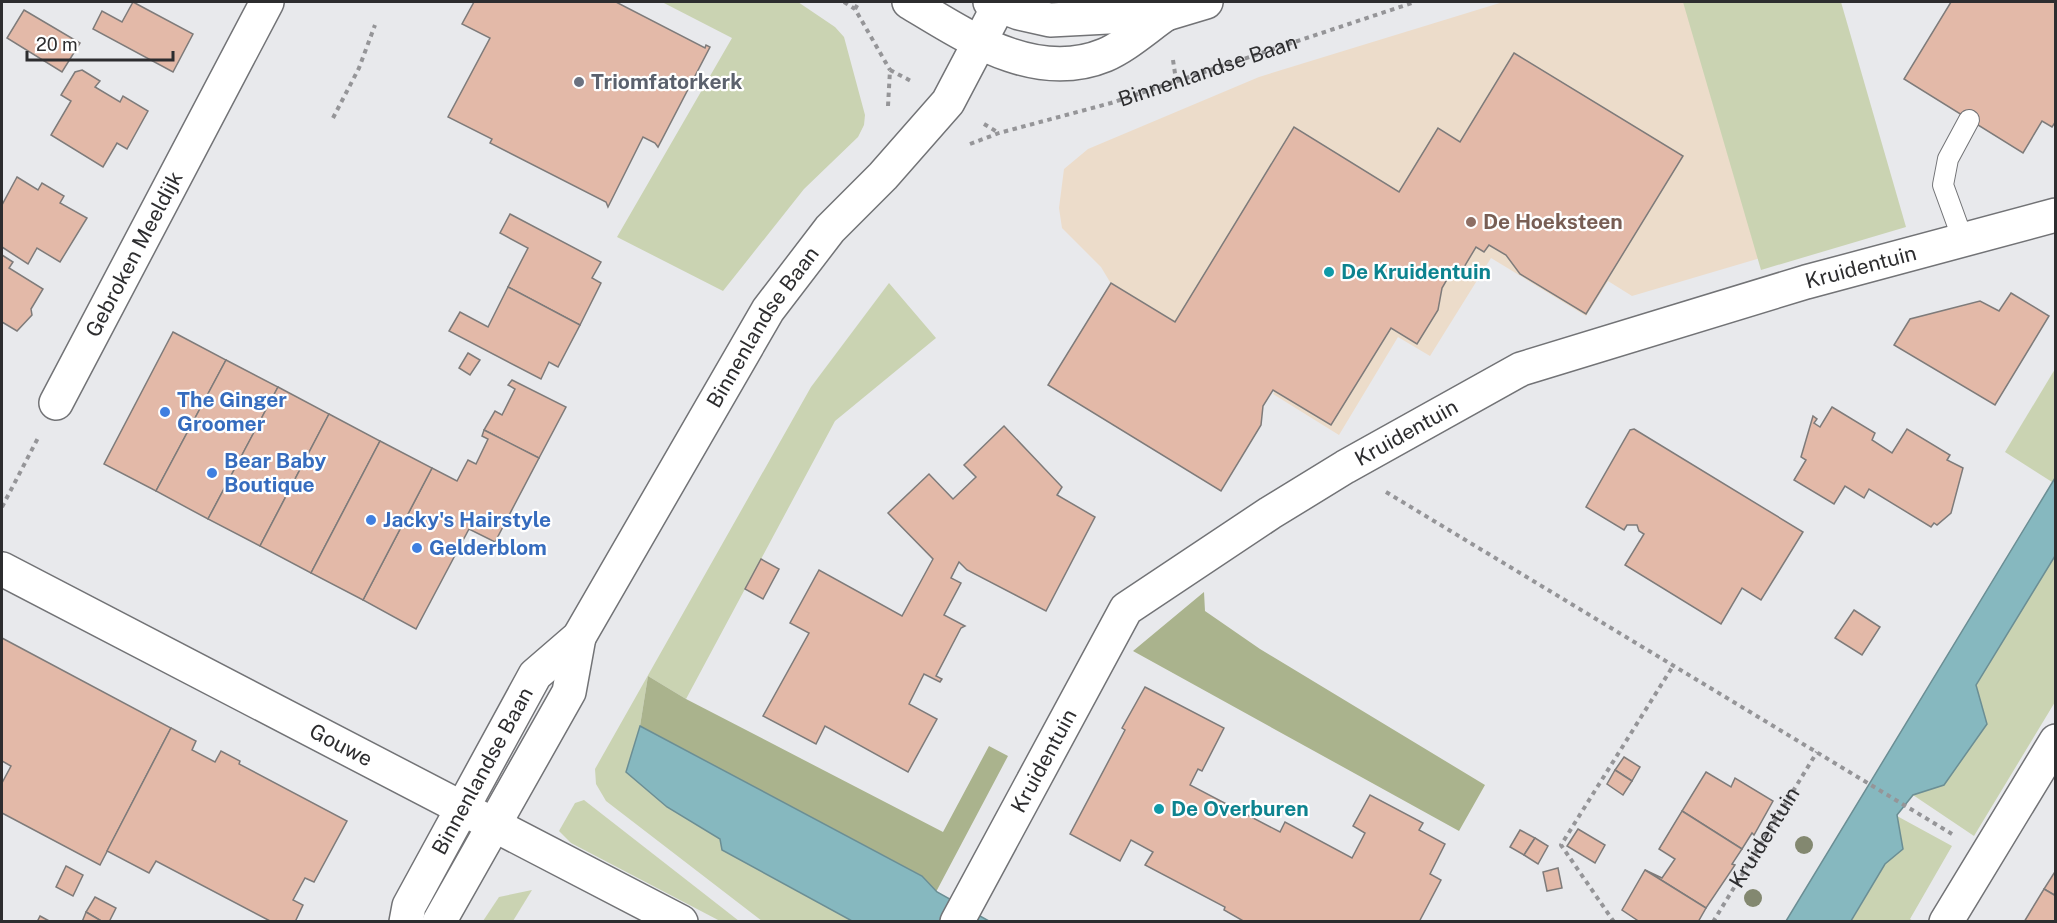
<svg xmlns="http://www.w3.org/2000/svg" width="2057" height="923" font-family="'Public Sans',sans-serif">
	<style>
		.education { fill: #ecdcca }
		.green { fill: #cad3b2 }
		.forest { fill: #aab38d }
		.water { fill: #86b8bf; stroke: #6b8e94; stroke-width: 1.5 }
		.building { fill: #e3b9a8; stroke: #7e7b7a; stroke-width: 1.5 }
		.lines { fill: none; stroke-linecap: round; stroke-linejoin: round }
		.lane-casing { stroke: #727376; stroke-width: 22 }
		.street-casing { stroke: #727376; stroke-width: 36 }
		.secondary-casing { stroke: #727376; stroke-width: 36 }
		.path { stroke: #959598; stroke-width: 4; stroke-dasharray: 4.5 4.5; stroke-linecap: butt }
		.lane { stroke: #fff; stroke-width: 20 }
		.street { stroke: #fff; stroke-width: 33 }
		.secondary { stroke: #fff; stroke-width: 33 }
		.tree { fill: #838870 }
		.worship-dot { fill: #6b7280; stroke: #fff; stroke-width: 2 }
		.education-dot { fill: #8d6e63; stroke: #fff; stroke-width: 2 }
		.culture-dot { fill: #0f9aa8; stroke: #fff; stroke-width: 2 }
		.shop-dot { fill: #3f7fe0; stroke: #fff; stroke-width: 2 }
		.labels { text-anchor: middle; stroke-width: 4.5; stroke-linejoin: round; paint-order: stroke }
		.street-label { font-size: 21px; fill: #2d2d2f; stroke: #fff }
		.worship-label { font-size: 21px; font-weight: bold; fill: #5b616d; stroke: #fff; text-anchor: start }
		.education-label { font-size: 21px; font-weight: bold; fill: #785e54; stroke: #fff; text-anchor: start }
		.culture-label { font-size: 21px; font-weight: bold; fill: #0d838f; stroke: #fff; text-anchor: start }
		.shop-label { font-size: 21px; font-weight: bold; fill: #366cbe; stroke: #fff; text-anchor: start }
	</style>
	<rect width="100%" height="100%" fill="#e8e9ec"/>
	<!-- education -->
	<polygon class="education" points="1503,2 1832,2 1899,217 1632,296 1608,281 1586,316 1491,258 1430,356 1398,337 1339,435 1273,394 1278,385 1110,282 1101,267 1062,228 1059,208 1064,169 1088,149 1259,77"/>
	<!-- green -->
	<g class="green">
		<polygon points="662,2 798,2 835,27 844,37 865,115 864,125 858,137 804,189 723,291 617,237 732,38"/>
		<polygon points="1683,2 1841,2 1906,227 1761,270"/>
		<polygon points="889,283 936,338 835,421 686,699 648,676 640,726 626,772 667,807 720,839 722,850 852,921 762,921 606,801 596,784 595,769 811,387"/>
		<polygon points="2055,369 2056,478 2052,482 2005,452"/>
		<polygon points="2055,556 2055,702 1974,836 1913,795 1944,785 1976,685"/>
		<polygon points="584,800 739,921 720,921 571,843 559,831 575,803"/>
		<polygon points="1897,816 1952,846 1910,919 1913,921 1851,922 1885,864 1903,849"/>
		<polygon points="532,890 513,921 483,921 499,897"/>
	</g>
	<!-- forest -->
	<g class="forest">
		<polygon points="1204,592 1205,611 1260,649 1485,785 1459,831 1133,651"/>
		<polygon points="648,676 686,699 943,832 989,746 1008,756 936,892 922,876 640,726"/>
	</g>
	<!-- water -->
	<g class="water">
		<polygon points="2055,478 2055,556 1976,685 1987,724 1944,785 1913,795 1897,815 1903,849 1885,864 1851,921 1786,921"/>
		<polygon points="640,726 922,876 937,892 989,921 852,921 722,850 720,839 667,807 626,772"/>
	</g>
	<!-- building -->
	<g class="building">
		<polygon points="133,2 193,34 173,72 93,29 102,11 122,22"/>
		<polygon points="474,2 616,2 705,48 706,45 710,47 658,147 655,143 643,137 608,207 606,202 490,143 492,139 448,117 490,38 462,24"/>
		<polygon points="1951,2 2056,2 2056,121 2052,127 2042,121 2023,153 1904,79"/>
		<polygon points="24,10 80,43 62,72 7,38"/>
		<polygon points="1514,53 1683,156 1586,314 1520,274 1506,255 1489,245 1484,252 1476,247 1460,274 1453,269 1442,288 1438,310 1417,344 1391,328 1331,425 1273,390 1263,406 1261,425 1221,491 1048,385 1111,283 1175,322 1294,127 1399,192 1438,128 1460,142"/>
		<polygon points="82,70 100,81 95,87 120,102 123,96 148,111 127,149 117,143 103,167 51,135 71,101 61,95 75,72"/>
		<polygon points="17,177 38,190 42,183 64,196 60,203 87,218 60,262 37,248 28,264 2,247 2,205"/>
		<polygon points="510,214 601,262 592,278 601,283 580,325 508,287 528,248 500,233"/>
		<polygon points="2,255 13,262 9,268 43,289 31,309 32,315 17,331 2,322"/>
		<polygon points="508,287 580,325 558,367 549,362 541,379 449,331 460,312 488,327"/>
		<polygon points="2011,293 2049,316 1995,405 1894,345 1910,319 1980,301 1999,311"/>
		<polygon points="173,332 226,360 156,491 104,464"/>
		<polygon points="468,353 480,360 470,375 459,368"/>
		<polygon points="226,360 278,387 208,519 156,491"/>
		<polygon points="512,380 566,407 539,458 484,430 495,411 502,415 515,389 508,385"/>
		<polygon points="278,387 329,414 260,546 208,519"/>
		<polygon points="1832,407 1875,433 1872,440 1892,453 1907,429 1950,455 1947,460 1963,468 1951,513 1937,525 1934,523 1931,527 1869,489 1864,498 1845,486 1834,504 1794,480 1806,460 1801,457 1813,416 1817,419 1814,423 1820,427"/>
		<polygon points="329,414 380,441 311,573 260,546"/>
		<polygon points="1004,426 1062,487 1057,495 1095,517 1046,611 967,570 959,562 951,578 961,583 944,615 965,626 961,628 936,676 942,679 940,682 924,674 909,704 937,719 908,772 825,726 816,744 763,716 809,633 790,623 819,570 902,616 933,559 888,513 929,474 953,499 976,477 964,465"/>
		<polygon points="1634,429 1803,532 1761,600 1742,588 1721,624 1625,565 1644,534 1639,531 1637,525 1627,525 1624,530 1586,507 1630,430"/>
		<polygon points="484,430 539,458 495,542 469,529 416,629 363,600 432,468 457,481 468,460 476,464 488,439 482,436"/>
		<polygon points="380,441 432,468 363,600 311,573"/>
		<polygon points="761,559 779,569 763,599 745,589"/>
		<polygon points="1854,610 1880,627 1862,655 1835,638"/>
		<polygon points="2,638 171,728 100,865 2,813 2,783 11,766 2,761"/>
		<polygon points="1145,687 1224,728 1202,771 1198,769 1190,785 1280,832 1285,822 1352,858 1365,833 1353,826 1370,795 1423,823 1419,830 1445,844 1430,874 1441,880 1419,922 1245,922 1224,910 1225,907 1145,865 1153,852 1131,840 1120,861 1070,834 1125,730 1122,728"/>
		<polygon points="171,728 196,741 192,750 215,762 221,751 240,761 239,764 347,821 314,882 305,878 293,900 303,905 295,922 272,922 156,861 149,873 107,851"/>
		<polygon points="1624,757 1640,767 1632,781 1615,770"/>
		<polygon points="1615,770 1632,781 1623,795 1607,784"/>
		<polygon points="1706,772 1731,787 1735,778 1773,801 1754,835 1752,833 1742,849 1682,811"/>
		<polygon points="1682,811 1742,849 1732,864 1735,865 1706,908 1645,870 1662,878 1675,859 1659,849"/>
		<polygon points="1578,829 1605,845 1595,863 1567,846"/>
		<polygon points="1520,830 1535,838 1524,855 1510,847"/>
		<polygon points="1535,838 1548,846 1538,864 1524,855"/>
		<polygon points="66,866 83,875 73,896 56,887"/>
		<polygon points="1558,868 1562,888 1547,891 1543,872"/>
		<polygon points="1645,870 1706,908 1698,922 1640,922 1622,910"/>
		<polygon points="2056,870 2056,896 2044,889"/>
		<polygon points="2044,889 2056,896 2056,922 2024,922"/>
		<polygon points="95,897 116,908 109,922 103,922 86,912"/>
		<polygon points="86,912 103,922 82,922"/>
		<polygon points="40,916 51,922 37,922"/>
	</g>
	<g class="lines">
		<!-- lane casing -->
		<g class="lane-casing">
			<polyline id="lane" points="1963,240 1943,185 1948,159 1969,120"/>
		</g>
		<!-- street casing -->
		<g class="street-casing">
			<g id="street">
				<path id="s3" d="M56 403 267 2"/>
				<path id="s4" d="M2 569 681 922"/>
				<path id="s5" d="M406 922 409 906 535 675 579 637 768 310 830 229 883 176 948 102 998 7"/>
				<polyline points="439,922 569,692 579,637"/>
				<path id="s6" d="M957 922 1126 609 1270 513 1345 467 1521 369 1806 282 2056 215"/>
				<polyline points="1946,922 2056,741"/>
			</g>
		</g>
		<!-- secondary casing -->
		<g class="secondary-casing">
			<g id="secondary">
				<path d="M909 2C966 36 1035 84 1105 55 1126 46 1147 27 1166 14"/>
				<polyline points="990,2 1019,13 1050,20 1166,14 1206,2"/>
			</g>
		</g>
		<!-- path -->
		<g class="path">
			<polyline points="844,2 855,9 890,70"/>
			<polyline points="855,9 859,2"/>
			<polyline points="1173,60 1176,80"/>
			<polyline points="890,70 911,81"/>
			<polyline points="888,106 890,70"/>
			<polyline points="333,118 359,68 375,25"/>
			<polyline points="984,124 999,133"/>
			<path id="s1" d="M970 144 999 133 1111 103 1415 2"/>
			<polyline points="1386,492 1952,834"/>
			<polyline points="2,507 38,438"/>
			<polyline points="1614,922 1561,845 1673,666"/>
			<path id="s2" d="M1713 922 1817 752"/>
		</g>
		<!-- lane -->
		<use href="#lane" class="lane"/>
		<!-- street -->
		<use href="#street" class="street"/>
		<!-- secondary -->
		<use href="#secondary" class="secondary"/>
	</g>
	<!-- trees -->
	<g class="tree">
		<circle cx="1804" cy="845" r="9"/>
		<circle cx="1753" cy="898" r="9"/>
	</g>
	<!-- markers -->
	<circle class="worship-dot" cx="579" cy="82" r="6"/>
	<circle class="education-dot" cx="1471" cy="222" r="6"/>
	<g class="culture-dot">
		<circle cx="1329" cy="272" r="6"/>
		<circle cx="1159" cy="809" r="6"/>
	</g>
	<g class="shop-dot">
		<circle cx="165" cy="412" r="6"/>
		<circle cx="212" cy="473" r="6"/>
		<circle cx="371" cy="520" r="6"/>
		<circle cx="417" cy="548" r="6"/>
	</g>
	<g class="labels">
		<!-- street labels -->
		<g class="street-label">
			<text dy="7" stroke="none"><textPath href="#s1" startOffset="249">Binnenlandse Baan</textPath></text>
			<text dy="7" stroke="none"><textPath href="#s3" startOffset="168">Gebroken Meeldijk</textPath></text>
			<text dy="7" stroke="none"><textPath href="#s6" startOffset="1173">Kruidentuin</textPath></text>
			<text dy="7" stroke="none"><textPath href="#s5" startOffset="698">Binnenlandse Baan</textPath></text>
			<text dy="7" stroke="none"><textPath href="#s6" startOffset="687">Kruidentuin</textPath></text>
			<text dy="7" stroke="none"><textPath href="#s4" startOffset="382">Gouwe</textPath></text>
			<text dy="7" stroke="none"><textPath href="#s6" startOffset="183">Kruidentuin</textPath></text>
			<text dy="7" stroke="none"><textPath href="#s5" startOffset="170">Binnenlandse Baan</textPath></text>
			<text dy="7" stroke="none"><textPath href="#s2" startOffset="99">Kruidentuin</textPath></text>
		</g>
		<!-- worship labels -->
		<g class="worship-label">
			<text x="591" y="89">Triomfatorkerk</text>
		</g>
		<!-- education labels -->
		<g class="education-label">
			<text x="1483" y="229">De Hoeksteen</text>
		</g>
		<!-- culture labels -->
		<g class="culture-label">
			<text x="1341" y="279">De Kruidentuin</text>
			<text x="1171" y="816">De Overburen</text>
		</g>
		<!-- shop labels -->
		<g class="shop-label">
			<text x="177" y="407">The Ginger<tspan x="177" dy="24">Groomer</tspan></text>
			<text x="224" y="468">Bear Baby<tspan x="224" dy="24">Boutique</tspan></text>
			<text x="383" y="527">Jacky's Hairstyle</text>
			<text x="429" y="555">Gelderblom</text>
		</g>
	</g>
	<!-- border -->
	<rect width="2057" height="923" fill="none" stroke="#2d2d2f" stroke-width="6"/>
	<!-- scale -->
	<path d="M27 51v9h146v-9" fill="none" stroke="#2d2d2f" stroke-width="3"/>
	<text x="36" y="51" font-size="18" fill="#2d2d2f" stroke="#ffffff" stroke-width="4.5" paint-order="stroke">20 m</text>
</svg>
